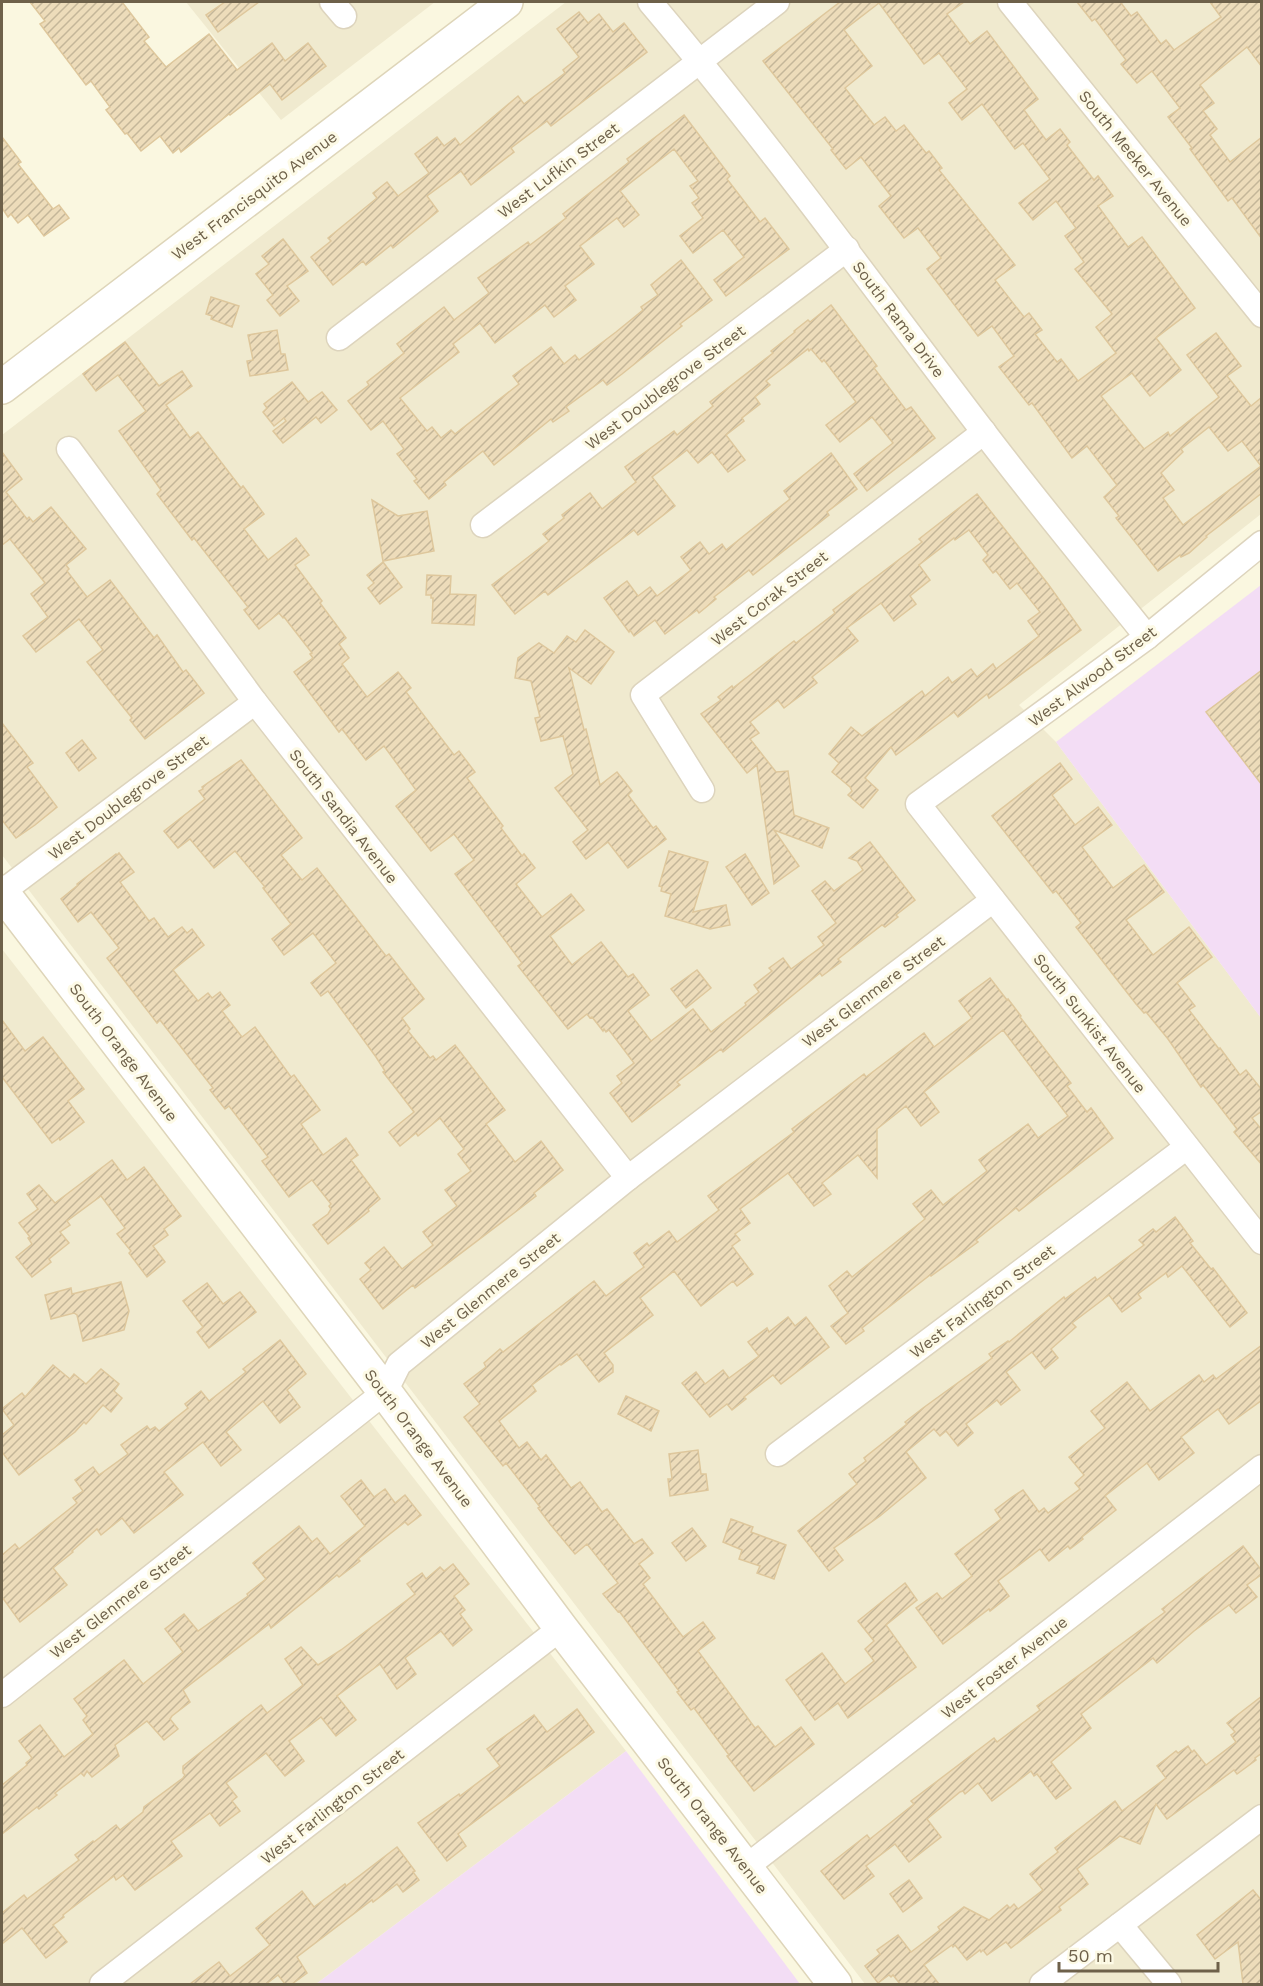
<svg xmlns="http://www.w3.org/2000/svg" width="1263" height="1986" font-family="'Work Sans',sans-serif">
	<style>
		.residential { fill: #f0eacf }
		.education { fill: #f3ddf5 }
		.building { fill: url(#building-hatch); stroke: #dec79c; stroke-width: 1.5; fill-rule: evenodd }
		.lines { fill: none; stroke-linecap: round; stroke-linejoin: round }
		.street-casing { stroke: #ddd4bd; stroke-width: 27 }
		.secondary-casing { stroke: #ded5b9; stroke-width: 36 }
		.street { stroke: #fff; stroke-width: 24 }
		.secondary { stroke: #fff; stroke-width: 33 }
		.labels { text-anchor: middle; stroke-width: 6; stroke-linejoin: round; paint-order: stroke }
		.street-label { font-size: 16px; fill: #6e614a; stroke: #fdfae6 }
	</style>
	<defs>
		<pattern id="building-hatch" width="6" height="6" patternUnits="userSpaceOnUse" patternTransform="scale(1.5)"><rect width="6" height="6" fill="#eddcba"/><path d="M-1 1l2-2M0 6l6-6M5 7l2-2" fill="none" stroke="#c4b699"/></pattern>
	</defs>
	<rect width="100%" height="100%" fill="#faf7e0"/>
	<!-- residential -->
	<g class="residential">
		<polygon points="186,2 435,2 281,120"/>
		<polygon points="566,2 1261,2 1261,514 1019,705 1056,742 1261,1018 1261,1984 865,1984 2,855 2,435"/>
		<polygon points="2,949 626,1751 316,1984 2,1984"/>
	</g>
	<!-- education -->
	<g class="education">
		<polygon points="1261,585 1261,1018 1056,742"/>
		<polygon points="626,1751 800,1984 316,1984"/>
	</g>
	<!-- building -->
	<g class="building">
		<polygon points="30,2 122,2 149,37 144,41 166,67 209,34 237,70 272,43 285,61 308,43 326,66 282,100 270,84 230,115 229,114 181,152 179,148 173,153 160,136 141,151 127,133 125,134 106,110 110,107 91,81 86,85 40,24 45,21"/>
		<polygon points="225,2 259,2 218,32 206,15"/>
		<path d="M840 2H964L947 14 970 44 987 31 1038 99 1024 110 1046 140 1060 129 1070 142 1067 145 1094 180 1098 176 1113 196 1098 206 1128 247 1142 237 1195 308 1156 338 1181 370 1150 396 1132 373 1101 396 1144 449 1168 432 1170 436 1219 397 1187 355 1216 333 1241 366 1227 376 1251 406 1262 397V493L1206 536 1207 537 1189 553 1181 557 1180 555 1158 571 1116 518 1119 516 1104 497 1117 485 1087 446 1072 458 1032 403 1029 405 999 367 1014 356 992 326 978 336 927 269 941 258 918 228 904 238 879 206 891 196 861 157 846 169 831 150 833 149 763 61ZM879 3 924 64 939 53 967 89 949 103 962 120 982 104 1015 149 1023 143 1050 179 1019 203 1033 220 1056 201 1076 228 1065 236 1084 262 1075 269 1112 314 1096 327 1116 353 1078 381 1061 359 1057 362 1035 334 1042 330 1029 313 1024 317 995 280 1015 265 939 170 942 168 929 151 926 153 904 125 896 131 885 117 874 125 845 88 872 66 844 30ZM1209 427 1228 451 1242 441 1261 466 1183 525 1163 498 1174 490 1161 473 1183 452 1181 449Z"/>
		<polygon points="1077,2 1124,2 1121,3 1131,16 1137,12 1161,44 1166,40 1174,50 1221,17 1210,2 1262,2 1262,67 1247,47 1200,85 1214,103 1203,111 1217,129 1210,135 1230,162 1262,137 1262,239 1232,198 1228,201 1190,149 1192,148 1168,117 1180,108 1152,71 1137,83 1121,64 1126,60 1095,19 1092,21"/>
		<polygon points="579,12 588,23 599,14 613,32 624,23 647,52 551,126 547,121 511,148 514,152 471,185 461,171 427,196 438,211 393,248 391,245 366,265 363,261 333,285 311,257 331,241 328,238 377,198 373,193 387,182 398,196 429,173 415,154 437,137 444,146 455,138 460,145 518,96 524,104 565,73 563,70 579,57 557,29"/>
		<polygon points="684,115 730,176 727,179 760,222 765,218 789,249 726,296 714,280 744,257 723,230 693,253 680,236 703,218 692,203 699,198 690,186 698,181 674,149 620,191 639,215 624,227 617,218 580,246 594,264 565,286 576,300 554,317 545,305 495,343 480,323 453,344 459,352 400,398 427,431 432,427 441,438 451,430 455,434 519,384 513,376 551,347 564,364 575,355 579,360 616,332 643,310 641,307 658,295 651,285 681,260 712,300 680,324 682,326 622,374 607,385 603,380 566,407 569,411 553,422 551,419 494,465 483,451 444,482 446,485 429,499 414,481 417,479 397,454 404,449 383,421 371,430 348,401 369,385 367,382 404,353 397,344 444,307 454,320 489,293 478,278 528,242 530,245 566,218 563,214 629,162 627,159"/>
		<polygon points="2,137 21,162 18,164 53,209 59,205 69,218 44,236 28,215 18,223 11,214 8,217 2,208"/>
		<polygon points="283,239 308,271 287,286 299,301 280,316 267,300 273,295 256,274 269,264 262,256"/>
		<polygon points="211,297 239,306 232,327 211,319 212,316 206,314"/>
		<polygon points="831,305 877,366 874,368 906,410 911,407 935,438 867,491 854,474 893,443 872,417 840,442 826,425 856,402 824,360 822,362 811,349 809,351 808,349 766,381 770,385 755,397 760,404 742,418 744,421 726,435 745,460 728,472 712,452 698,463 687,450 652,477 675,506 638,535 634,530 548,595 545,591 515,614 492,585 549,541 543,534 564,518 562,515 590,493 602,509 636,482 625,467 674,431 677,435 713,406 710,402 773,353 771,351 795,332 794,331 808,320 810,322"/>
		<polygon points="277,330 281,354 285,354 288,370 250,376 247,361 253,360 248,335"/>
		<polygon points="125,342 159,386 182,371 192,386 166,405 190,438 198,432 241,488 243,486 264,514 244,529 268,560 296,538 309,555 295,565 322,601 320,603 346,638 339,644 349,658 342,664 367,697 398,672 411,688 406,692 454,755 459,751 475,772 467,778 503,826 501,828 522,856 524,854 535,868 516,884 542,917 571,894 584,910 550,936 572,965 601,942 628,977 633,974 649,995 628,1011 651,1041 693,1009 711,1032 746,1005 745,1003 759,992 754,985 772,971 769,968 783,958 791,969 824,945 818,937 836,923 812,891 825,881 834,891 863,870 857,861 849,858 870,842 915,900 896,915 898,917 885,927 882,925 838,959 841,962 822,976 820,973 723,1052 721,1049 677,1082 680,1085 632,1122 610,1093 622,1083 617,1076 634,1063 609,1030 606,1032 604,1029 603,1031 592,1017 590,1018 587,1014 568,1029 518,966 522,963 455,874 474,860 454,834 431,851 396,806 416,790 384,746 366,760 342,729 339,732 294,672 313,658 310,654 312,653 284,617 283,618 279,613 259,629 244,610 248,607 194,538 192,540 157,494 161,490 119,431 146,411 118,375 96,391 83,374"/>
		<polygon points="292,382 308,402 322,392 337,410 321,423 316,417 283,443 273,431 286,421 284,418 274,426 263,412 267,408 264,404"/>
		<polygon points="2,452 22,479 6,492 27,519 29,517 33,522 51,507 86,549 66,565 69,569 67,571 87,597 110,580 154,638 157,635 183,672 186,670 204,693 145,739 130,720 132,718 87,662 103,650 79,619 36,652 23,636 48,617 31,594 45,583 10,539 2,545"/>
		<polygon points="831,453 857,489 827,512 829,515 753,575 749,570 714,597 716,599 699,613 697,610 665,634 655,620 634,636 630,630 629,632 604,598 627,581 638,596 650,587 657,596 691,570 681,557 700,542 709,554 722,544 726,550 790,499 784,491"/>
		<polygon points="977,494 1048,584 1081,630 989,698 987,694 958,717 954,712 896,755 891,747 865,778 878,790 863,808 848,795 852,791 850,787 832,772 839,763 829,754 851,727 862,736 922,691 925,696 948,677 952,683 971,669 977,677 993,664 996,669 1039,636 1028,621 1040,612 1017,583 1010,589 996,571 993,573 983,560 988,555 969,530 955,540 954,538 919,565 930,580 910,596 916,604 894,621 881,603 847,628 858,641 812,677 817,683 784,708 778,700 750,722 759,733 750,739 776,772 788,771 794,815 829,828 822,848 774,830 799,866 774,884 757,765 747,773 701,714 721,700 718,697 732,686 733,688 794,641 796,643 835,613 833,610 922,542 919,539"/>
		<polygon points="372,500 398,516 427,511 434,551 383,561"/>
		<polygon points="383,562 402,587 380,604 368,588 374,583 367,575"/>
		<polygon points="427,575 451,576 450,594 476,595 474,625 432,623 433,598 431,598 431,595 426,595"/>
		<polygon points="585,630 614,652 591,684 569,668 584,730 586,729 600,785 617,772 632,791 628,795 653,828 656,826 666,839 628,868 608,842 586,859 573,842 588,830 555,788 573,774 563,736 541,741 535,718 540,717 531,681 515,678 518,658 539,643 554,653 567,636 576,642"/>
		<polygon points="1262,670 1262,785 1206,712"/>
		<polygon points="2,723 33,763 27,767 57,807 35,825 16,838 2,820"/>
		<polygon points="82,740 96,758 79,771 66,753"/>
		<polygon points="241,760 302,838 281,855 302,880 317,868 386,956 389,954 424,999 402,1018 410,1029 408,1031 430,1058 433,1056 436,1060 455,1045 505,1110 486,1124 515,1162 541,1141 563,1170 534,1193 536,1196 518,1210 415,1288 413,1285 383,1309 360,1279 371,1270 365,1263 384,1247 402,1269 433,1245 423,1232 457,1206 445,1190 471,1171 458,1154 464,1149 440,1118 418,1136 416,1133 400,1146 389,1132 414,1112 383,1072 385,1071 376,1057 328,991 321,996 311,983 336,963 313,933 284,955 272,939 291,924 263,888 265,887 235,851 214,868 190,839 178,848 164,831 205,799 199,791 203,789 202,787"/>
		<polygon points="1060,763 1072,779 1052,795 1075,825 1098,807 1112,825 1082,847 1113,888 1144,865 1164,892 1126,920 1153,955 1189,927 1212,957 1177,983 1195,1006 1189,1010 1219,1049 1220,1048 1240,1075 1246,1070 1262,1090 1262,1111 1252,1118 1262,1130 1262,1165 1234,1132 1237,1129 1203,1085 1201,1087 1168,1039 1146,1012 1144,1013 1136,1004 1076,927 1081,923 1056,891 1053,893 992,816"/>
		<polygon points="669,851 708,862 693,912 726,905 730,925 710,929 665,916 671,894 661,891 662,887 659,886"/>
		<polygon points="119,853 134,872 120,882 149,921 154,918 168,937 182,927 187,933 192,929 204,945 173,970 198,1001 208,993 212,998 220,992 230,1005 222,1011 242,1037 255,1027 291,1077 294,1075 320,1110 301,1124 323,1155 346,1138 358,1155 351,1160 380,1199 368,1209 369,1211 328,1244 313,1225 328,1214 331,1209 329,1206 331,1204 312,1180 289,1197 262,1161 268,1157 229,1106 225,1109 210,1090 213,1088 160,1020 157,1023 107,958 119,948 91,912 78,922 61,899 78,885 77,884 116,854 117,855"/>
		<polygon points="745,854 769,893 752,905 726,867"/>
		<polygon points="697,970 711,988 686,1008 671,989"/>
		<polygon points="990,978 1007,1000 1008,999 1021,1016 1020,1017 1071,1083 1067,1086 1087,1112 1091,1108 1113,1138 1019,1211 1016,1208 976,1240 978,1242 931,1276 930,1275 862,1328 864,1331 846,1344 831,1326 848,1313 829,1286 847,1271 852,1277 925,1219 913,1204 931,1190 943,1205 987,1171 979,1160 1028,1124 1038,1138 1068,1116 1003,1030 924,1092 939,1112 921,1126 906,1106 877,1129 877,1178 858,1155 822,1183 831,1194 814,1206 788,1173 740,1209 750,1223 735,1234 740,1240 732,1246 753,1274 737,1286 733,1281 701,1306 674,1271 640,1298 653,1315 604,1353 613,1365 613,1372 599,1382 577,1354 561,1365 560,1364 532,1385 536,1391 499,1421 519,1448 527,1442 541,1460 546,1455 571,1488 580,1482 602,1512 607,1509 634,1544 642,1539 653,1553 639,1564 650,1578 643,1584 683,1637 703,1622 715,1638 698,1651 755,1728 758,1726 775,1747 801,1727 814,1744 754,1791 727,1756 729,1755 694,1708 691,1710 677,1692 679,1691 619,1611 618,1612 603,1594 618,1583 587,1544 575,1554 550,1524 538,1508 540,1507 506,1463 503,1466 464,1417 480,1404 464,1384 486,1367 484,1363 500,1349 503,1352 594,1281 606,1296 644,1267 634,1253 647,1243 649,1246 669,1231 677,1242 719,1210 708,1196 794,1132 792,1129 864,1074 866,1077 924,1033 934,1047 972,1018 959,1001"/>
		<polygon points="2,1020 25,1051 43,1037 84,1089 68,1101 84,1122 60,1140 59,1138 52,1143 2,1077"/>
		<polygon points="112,1160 127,1180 144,1167 181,1216 164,1229 168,1235 153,1246 165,1262 147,1277 129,1253 131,1251 117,1234 125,1228 101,1196 67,1221 70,1225 60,1232 69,1243 49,1259 51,1262 32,1277 16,1257 32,1244 28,1238 30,1237 19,1223 38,1209 27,1194 39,1185 55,1203"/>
		<polygon points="1175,1217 1193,1241 1190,1243 1211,1269 1213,1268 1247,1313 1230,1327 1182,1266 1168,1277 1166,1273 1138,1294 1141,1298 1122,1312 1109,1295 1072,1323 1076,1327 1051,1349 1058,1358 1045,1369 1032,1352 1006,1372 1020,1390 1001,1405 997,1400 966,1424 973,1433 958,1446 946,1431 940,1436 934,1429 906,1452 926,1478 880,1516 834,1548 843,1560 829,1571 798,1531 857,1484 849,1474 866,1461 864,1458 907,1424 905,1422 923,1408 992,1358 989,1354 1008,1341 1009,1342 1064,1297 1065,1299 1095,1277 1097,1280 1144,1245 1139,1240 1153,1229 1156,1232"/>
		<polygon points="121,1282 129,1311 124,1330 83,1341 77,1315 74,1313 51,1319 45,1295 71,1288 72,1294"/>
		<polygon points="207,1283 223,1304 240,1292 256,1312 209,1348 197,1332 203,1327 183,1301"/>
		<polygon points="788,1317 795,1326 806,1317 829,1347 781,1384 773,1375 744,1397 746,1399 732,1410 727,1404 710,1417 682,1383 696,1372 705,1384 723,1370 729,1378 759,1356 748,1342 767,1328 769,1332"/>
		<polygon points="280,1340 306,1374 287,1390 300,1407 280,1423 263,1401 226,1432 241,1450 221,1466 203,1442 164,1472 183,1495 134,1533 122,1518 101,1535 97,1529 72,1551 73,1552 53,1568 67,1585 20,1622 2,1597 2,1555 15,1544 19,1549 77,1503 73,1498 83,1491 75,1480 93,1467 99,1475 128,1454 121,1445 147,1426 150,1430 155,1427 159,1431 188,1408 185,1404 201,1391 209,1401 246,1372 243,1369"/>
		<polygon points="1262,1345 1262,1400 1229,1424 1218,1409 1181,1437 1194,1453 1159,1480 1147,1463 1105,1496 1116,1510 1082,1537 1083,1539 1070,1549 1068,1546 1049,1561 1040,1549 998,1581 1009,1596 990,1611 989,1609 943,1644 916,1608 937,1593 942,1599 972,1576 955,1554 1001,1519 995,1510 1012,1497 1023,1490 1039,1512 1044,1508 1048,1513 1080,1489 1075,1483 1084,1475 1069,1457 1105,1428 1091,1411 1127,1382 1150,1411 1199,1375 1204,1382 1213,1375 1216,1379"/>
		<polygon points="53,1365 70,1379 74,1374 86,1384 101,1369 119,1384 114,1391 122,1398 111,1412 103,1405 86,1424 84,1422 75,1432 19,1475 2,1452 2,1435 14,1425 2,1409 22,1393 25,1397"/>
		<polygon points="626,1396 659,1411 651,1431 618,1414"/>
		<polygon points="698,1450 701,1474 706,1474 708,1490 670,1496 668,1479 672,1479 669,1454"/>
		<polygon points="361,1480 374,1497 385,1489 395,1503 405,1495 421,1515 408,1525 405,1522 358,1559 360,1561 339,1577 337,1575 271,1628 269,1624 183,1690 190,1702 172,1716 170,1719 178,1729 164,1740 147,1721 115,1745 119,1756 92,1777 87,1771 84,1776 81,1773 55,1793 57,1795 39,1809 37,1807 2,1834 2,1785 27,1765 26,1763 32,1758 19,1741 40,1725 64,1757 93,1734 83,1720 87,1716 74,1699 124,1660 143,1684 183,1652 165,1629 184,1614 198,1631 248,1596 247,1594 266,1579 253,1563 299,1526 312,1542 317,1538 330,1554 365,1526 341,1496"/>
		<polygon points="731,1519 753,1527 751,1532 786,1545 774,1579 757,1573 760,1566 739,1559 742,1550 723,1542"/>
		<polygon points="692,1528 706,1546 686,1561 672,1543"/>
		<polygon points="1243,1546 1262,1571 1262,1574 1247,1585 1257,1597 1236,1613 1229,1605 1194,1631 1157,1663 1153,1658 1081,1714 1091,1728 1051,1762 1071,1788 1056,1799 1037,1774 1034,1776 1031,1771 992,1801 978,1783 965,1794 963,1791 960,1792 927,1819 941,1837 909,1862 895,1844 866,1866 874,1876 844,1899 821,1871 867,1835 870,1839 914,1804 911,1801 994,1738 997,1742 1040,1710 1037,1706 1165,1612 1162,1609"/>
		<polygon points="453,1564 469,1584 454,1596 465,1610 460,1614 472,1630 453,1646 441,1631 405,1658 416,1674 397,1689 380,1664 337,1696 356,1720 336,1736 321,1717 289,1741 304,1761 285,1776 266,1753 226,1783 237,1797 232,1801 240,1811 220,1826 210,1813 171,1841 182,1856 135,1890 123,1875 116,1880 114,1876 89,1895 63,1915 64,1917 53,1925 67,1942 46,1958 22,1928 2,1944 2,1913 24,1895 27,1899 79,1860 75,1855 93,1841 94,1842 116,1825 120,1830 143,1812 144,1807 183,1778 185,1775 183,1773 183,1766 261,1705 267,1713 303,1685 285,1659 301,1647 318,1665 341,1650 415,1594 407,1584 422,1573 426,1579 440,1567 444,1571"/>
		<polygon points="905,1583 917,1600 886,1625 916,1667 848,1718 838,1703 815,1720 786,1680 822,1653 845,1684 874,1661 865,1649 874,1641 858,1621"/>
		<polygon points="1262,1696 1262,1753 1255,1758 1256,1760 1237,1774 1234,1770 1167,1819 1156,1804 1140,1844 1120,1836 1077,1869 1088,1884 1059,1907 1061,1910 1011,1948 1006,1942 987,1955 983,1950 981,1952 980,1950 967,1960 955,1945 953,1947 952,1945 924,1965 939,1984 900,1984 893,1975 891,1977 889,1975 878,1983 865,1966 880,1954 877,1950 898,1935 911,1952 940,1930 938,1927 964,1907 989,1920 1007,1905 1010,1908 1014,1904 1018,1909 1043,1890 1030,1874 1058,1852 1055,1848 1115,1801 1122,1811 1166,1778 1157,1766 1176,1751 1178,1753 1188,1746 1192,1752 1194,1750 1206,1765 1236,1742 1231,1735 1235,1732 1227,1723"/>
		<polygon points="577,1709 594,1732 458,1834 466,1846 447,1861 418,1823 459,1794 460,1796 500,1766 487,1749 534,1715 547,1732"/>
		<polygon points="397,1847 415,1871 413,1872 419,1880 403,1892 397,1884 373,1902 372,1900 297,1957 307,1973 292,1984 285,1984 278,1975 266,1984 190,1984 219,1962 230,1976 270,1945 256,1928 302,1891 314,1907 345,1884 346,1886"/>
		<polygon points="909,1880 922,1898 903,1912 890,1894"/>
		<polygon points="1253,1890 1262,1901 1262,1984 1243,1984 1238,1942 1215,1959 1197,1935"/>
	</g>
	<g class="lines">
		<!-- street casing -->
		<g class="street-casing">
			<g id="street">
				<polyline points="332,2 344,16"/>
				<path d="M650 2C767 140 873 287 983 431 1036 501 1092 568 1147 637"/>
				<polyline points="1010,2 1262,315"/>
				<polyline points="339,338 777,2"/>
				<polyline points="69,449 255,702 628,1178"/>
				<polyline points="483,525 847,249"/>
				<polyline points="1262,543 1147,637 918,804 1262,1242"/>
				<polyline points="702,790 643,695 984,432"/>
				<polyline points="2,892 255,702"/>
				<polyline points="778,1454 1187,1147"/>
				<polyline points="2,1695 385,1392 399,1364 628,1178 993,900"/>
				<polyline points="746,1867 1262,1467"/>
				<polyline points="1120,1925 1169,1984"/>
				<polyline points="102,1984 561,1628"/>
				<polyline points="1042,1984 1262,1817"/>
			</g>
		</g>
		<!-- secondary casing -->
		<g class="secondary-casing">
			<g id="secondary">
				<polyline points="2,387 506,2"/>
				<polyline points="2,892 385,1392 561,1628 835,1984"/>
			</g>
		</g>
		<!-- street -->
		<use href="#street" class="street"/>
		<!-- secondary -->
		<use href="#secondary" class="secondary"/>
	</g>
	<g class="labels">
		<!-- street labels -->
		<g class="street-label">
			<text transform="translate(1136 158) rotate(51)" y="6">South Meeker Avenue</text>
			<text transform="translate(558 170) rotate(-37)" y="6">West Lufkin Street</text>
			<text transform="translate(254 195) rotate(-37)" y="6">West Francisquito Avenue</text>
			<text transform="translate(899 319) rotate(53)" y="6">South Rama Drive</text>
			<text transform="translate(665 387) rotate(-37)" y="6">West Doublegrove Street</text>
			<text transform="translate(769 598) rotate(-38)" y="6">West Corak Street</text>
			<text transform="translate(1092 676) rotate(-37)" y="6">West Alwood Street</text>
			<text transform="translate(128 797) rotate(-37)" y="6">West Doublegrove Street</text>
			<text transform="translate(344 816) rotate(52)" y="6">South Sandia Avenue</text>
			<text transform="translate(873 991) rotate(-37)" y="6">West Glenmere Street</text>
			<text transform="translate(1090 1023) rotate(52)" y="6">South Sunkist Avenue</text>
			<text transform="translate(124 1052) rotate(53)" y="6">South Orange Avenue</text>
			<text transform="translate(490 1290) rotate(-39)" y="6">West Glenmere Street</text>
			<text transform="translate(982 1301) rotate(-37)" y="6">West Farlington Street</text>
			<text transform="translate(419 1438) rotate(53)" y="6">South Orange Avenue</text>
			<text transform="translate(120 1601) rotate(-38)" y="6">West Glenmere Street</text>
			<text transform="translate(1004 1667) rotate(-38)" y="6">West Foster Avenue</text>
			<text transform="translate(332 1806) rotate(-38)" y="6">West Farlington Street</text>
			<text transform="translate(713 1825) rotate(52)" y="6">South Orange Avenue</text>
		</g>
	</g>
	<!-- border -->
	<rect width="1263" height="1986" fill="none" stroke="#6e614a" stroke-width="6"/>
	<!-- scale -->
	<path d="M1059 1962v9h159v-9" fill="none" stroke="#6e614a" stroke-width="3"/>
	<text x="1068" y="1962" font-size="18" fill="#6e614a" stroke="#fdfae6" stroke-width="4.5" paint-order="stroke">50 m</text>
</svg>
